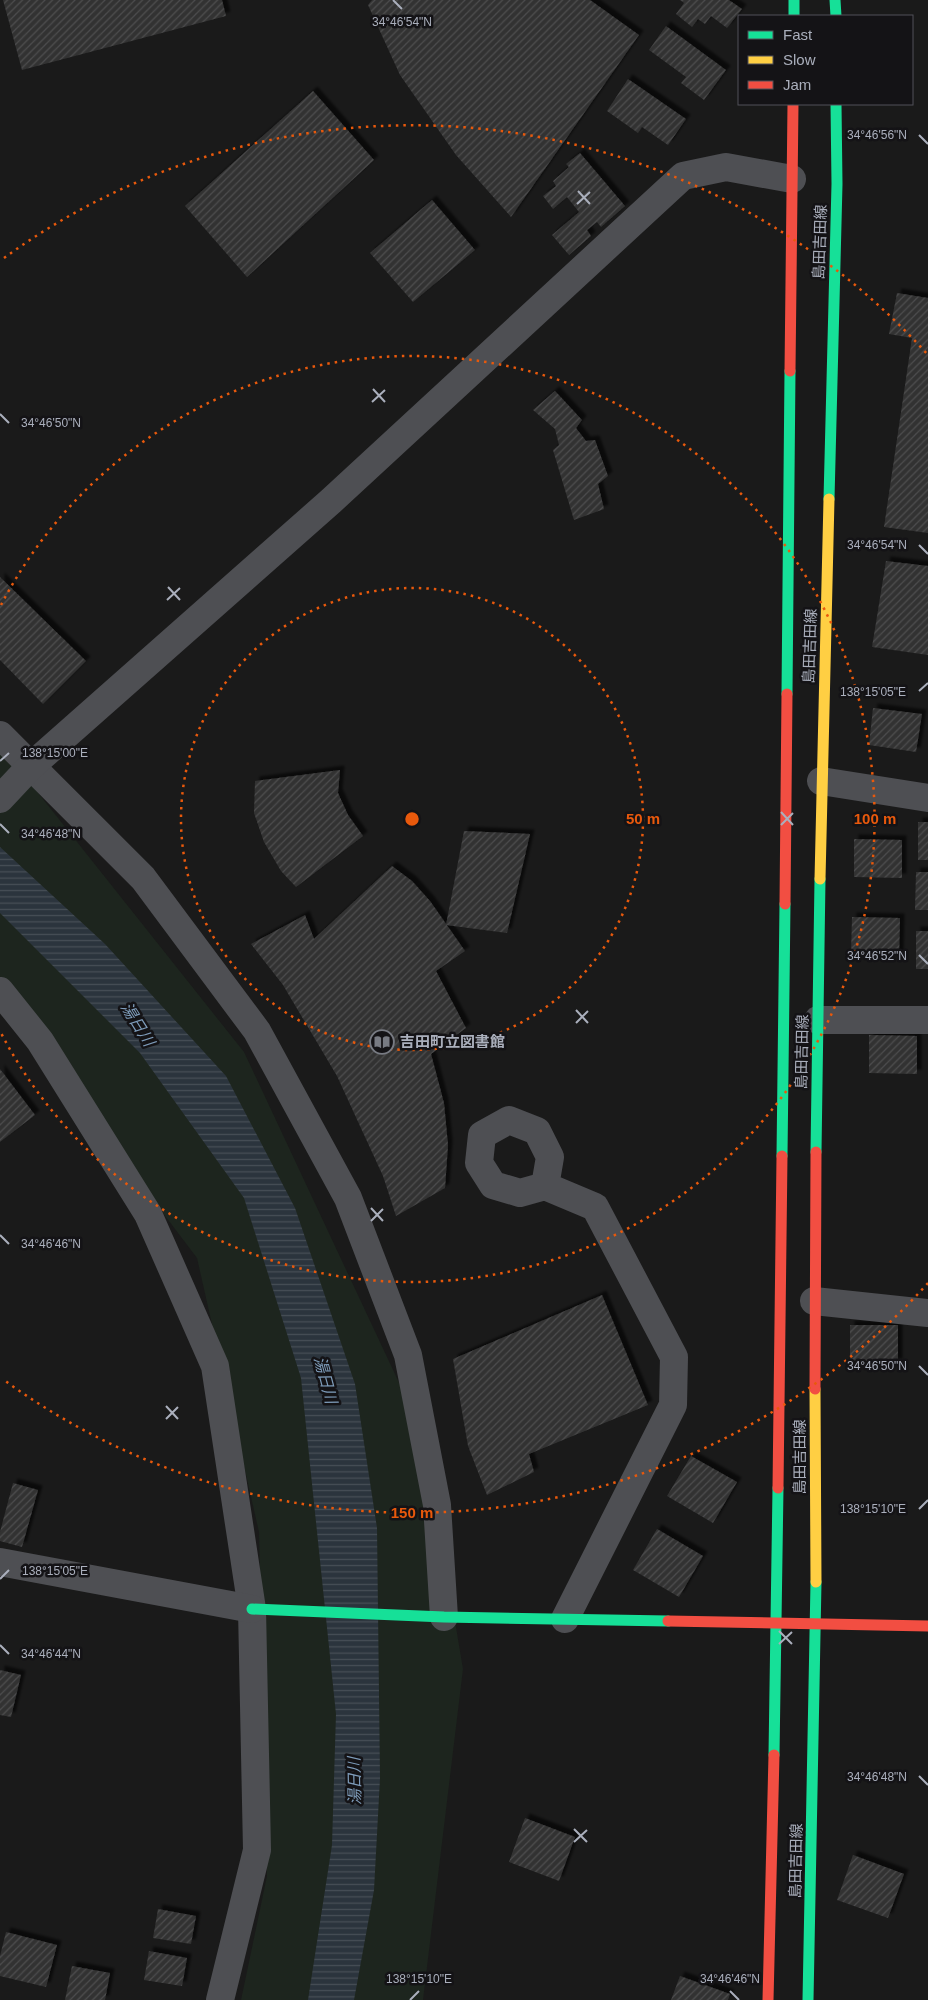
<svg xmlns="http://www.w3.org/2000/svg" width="928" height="2000" font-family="Arial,'Noto Sans JP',sans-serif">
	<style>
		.green { fill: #1d251e }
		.water { fill: url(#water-rules) }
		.building { fill: url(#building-hatch); filter: url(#shadow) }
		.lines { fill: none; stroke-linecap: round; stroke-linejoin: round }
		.street { stroke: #4e4f53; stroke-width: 28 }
		.fast { stroke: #16e098; stroke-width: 11 }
		.slow { stroke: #ffcf43; stroke-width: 11 }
		.jam { stroke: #f24e42; stroke-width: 11 }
		.ticks { fill: none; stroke: #aaafbc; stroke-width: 2 }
		.ring { fill: none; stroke: #e8590c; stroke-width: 2.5; stroke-dasharray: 2.5 5 }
		.labels { text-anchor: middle; stroke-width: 5; stroke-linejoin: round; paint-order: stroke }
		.street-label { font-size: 15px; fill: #aaafbc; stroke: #141316 }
		.poi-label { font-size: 15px; font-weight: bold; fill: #aaafbc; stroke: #141316; text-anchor: start }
		.water-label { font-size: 16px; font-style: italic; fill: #7e9cba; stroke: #141316 }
		.ticks-label { font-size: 12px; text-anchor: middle; fill: #aaafbc; stroke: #141316; stroke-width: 5; stroke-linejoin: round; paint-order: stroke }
		.centre { fill: #e8590c; stroke: #141316; stroke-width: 2.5 }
		.ring-label { font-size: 15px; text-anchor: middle; font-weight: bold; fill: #e8590c; stroke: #141316; stroke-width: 5; stroke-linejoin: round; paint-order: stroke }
	</style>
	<defs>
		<pattern id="water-rules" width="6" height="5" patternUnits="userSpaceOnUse" patternTransform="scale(1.25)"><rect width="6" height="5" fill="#2b343d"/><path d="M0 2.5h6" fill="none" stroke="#474f57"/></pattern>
		<pattern id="building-hatch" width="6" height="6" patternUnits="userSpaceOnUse" patternTransform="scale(1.25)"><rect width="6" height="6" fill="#323232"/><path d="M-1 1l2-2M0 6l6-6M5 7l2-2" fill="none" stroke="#4d4d4e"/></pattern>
		<filter id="shadow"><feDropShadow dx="4.5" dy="-4.5" stdDeviation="1" flood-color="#0009"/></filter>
	</defs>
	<rect width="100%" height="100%" fill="#1a1a1a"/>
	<!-- green -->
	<polygon class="green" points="0,745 244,1052 424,1436 463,1669 423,2000 241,2000 267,1876 259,1532 197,1258 0,998"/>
	<!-- water -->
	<polygon class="water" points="0,847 105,944 226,1076 295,1208 355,1384 377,1528 380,1778 374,1890 354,2000 308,2000 332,1845 336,1714 301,1378 244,1198 140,1053 0,913"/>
	<!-- building -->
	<g class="building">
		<polygon points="3,0 222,0 226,16 22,70"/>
		<polygon points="372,0 590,0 639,35 511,217 456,155 400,75 368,5"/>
		<polygon points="680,0 729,0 742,9 727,28 711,16 705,24 698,19 692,27 676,14 684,3"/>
		<polygon points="666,26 726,70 704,100 681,83 686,77 649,50"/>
		<polygon points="628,79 686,119 668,145 642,127 638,133 607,111"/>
		<polygon points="313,91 374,160 247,277 185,206"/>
		<polygon points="580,153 625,206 601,227 597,222 587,230 591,236 569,255 552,235 579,212 567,197 553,209 543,196 556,186 553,181 569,167 566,164"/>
		<polygon points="432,200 475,250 413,302 370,253"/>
		<polygon points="897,293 928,298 928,533 884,527 912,338 889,334"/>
		<polygon points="555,391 582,420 576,428 586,441 595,440 608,476 598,484 604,509 574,520 553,450 559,445 555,429 533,410"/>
		<polygon points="886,561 928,566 928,655 872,647"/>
		<polygon points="0,577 86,661 43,704 0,660"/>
		<polygon points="873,708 922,714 916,752 869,745"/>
		<polygon points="340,770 338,793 348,815 363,836 296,887 281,871 264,842 254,813 255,781"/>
		<rect x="918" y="822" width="10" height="38"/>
		<polygon points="464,831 530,834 507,933 446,925"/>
		<polygon points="854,839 902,840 902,878 854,877"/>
		<polygon points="392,866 412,881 430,901 465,951 436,971 466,1028 431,1054 444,1103 448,1145 445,1188 396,1216 383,1176 337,1076 283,985 251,944 305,915 314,939"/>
		<polygon points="916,872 928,872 928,910 915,910"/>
		<polygon points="852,917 900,918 899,956 851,955"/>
		<rect x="916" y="931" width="12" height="38"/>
		<polygon points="869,1035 917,1036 917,1074 869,1073"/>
		<polygon points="0,1069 35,1115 0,1142"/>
		<polygon points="602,1295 648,1405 529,1454 534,1472 487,1495 468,1446 453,1359"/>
		<rect x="850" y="1325" width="48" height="38"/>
		<polygon points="691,1456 737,1482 713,1523 667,1496"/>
		<polygon points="13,1483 38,1490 22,1547 0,1541 0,1532"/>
		<polygon points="657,1529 703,1556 679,1597 633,1570"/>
		<polygon points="0,1670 21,1675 11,1717 0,1715"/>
		<polygon points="525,1818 575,1837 559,1881 509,1862"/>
		<polygon points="853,1855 904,1874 888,1918 837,1900"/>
		<polygon points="158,1909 196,1916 191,1944 153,1938"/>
		<polygon points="6,1932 57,1945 46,1987 0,1976 0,1956"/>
		<polygon points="149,1951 187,1958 182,1986 144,1980"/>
		<polygon points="72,1966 110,1973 105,2000 65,2000"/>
		<polygon points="680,1976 730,1994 728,2000 671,2000"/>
	</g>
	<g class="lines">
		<!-- street -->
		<g class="street">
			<polyline points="0,735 143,878 257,1031 348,1198 408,1355 437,1505 444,1617"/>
			<polyline points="821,781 928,798"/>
			<polyline points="0,799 30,767 331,501 683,176 726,167 792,179"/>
			<polyline points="0,991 40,1041 148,1214 215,1366 252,1609 257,1850 220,2000"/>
			<polyline points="818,1020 928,1020"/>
			<polyline points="545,1186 550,1157 537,1131 509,1120 482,1135 479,1163 493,1185 520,1193 545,1186 595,1207 674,1357 673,1405 565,1619"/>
			<polyline points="814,1301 928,1313"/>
			<polyline points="0,1562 252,1609"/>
		</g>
		<!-- fast -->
		<g class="fast">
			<polyline points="794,0 794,16"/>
			<polyline points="835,0 836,16"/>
			<polyline points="829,499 837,184 836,104"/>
			<polyline points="787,694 790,371"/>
			<polyline points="816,1152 820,879"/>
			<polyline points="782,1156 785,904"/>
			<polyline points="252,1609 444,1617 668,1621"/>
			<polyline points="774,1755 778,1488"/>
			<polyline points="808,2000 816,1582"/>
		</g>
		<!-- slow -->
		<g class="slow">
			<polyline points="820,879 829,499"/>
			<polyline points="815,1389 816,1582"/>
		</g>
		<!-- jam -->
		<g class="jam">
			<polyline points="790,371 793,104"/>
			<polyline points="785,904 787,694"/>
			<polyline points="815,1389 816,1152"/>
			<polyline points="778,1488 782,1156"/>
			<polyline points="668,1621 928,1626"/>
			<polyline points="768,2000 774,1755"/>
		</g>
	</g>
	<!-- ticks -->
	<path class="ticks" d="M393 0 402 9M919 135 928 144M578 191 590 204M577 204 590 192M373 389 385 402M372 402 385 390M0 414 9 423M919 545 928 554M168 587 180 600M167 600 180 588M919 691 928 683M0 761 9 753M781 812 793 825M0 824 9 833M781 825 793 813M919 955 928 964M576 1010 588 1023M576 1023 588 1011M371 1208 383 1221M371 1221 383 1209M0 1235 9 1244M919 1366 928 1375M166 1406 178 1419M166 1419 178 1407M919 1509 928 1500M0 1579 9 1570M779 1631 792 1644M779 1644 792 1632M0 1645 9 1654M919 1776 928 1785M574 1829 587 1842M574 1842 587 1830M730 1991 739 2000M410 2000 419 1991"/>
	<!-- distance rings -->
	<g class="ring">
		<circle cx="412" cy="819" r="231"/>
		<path d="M1 605A463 463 0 1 1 1 1033"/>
		<path d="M928 1283A694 694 0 0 1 4 1380M4 258A694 694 0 0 1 928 355"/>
	</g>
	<!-- icons -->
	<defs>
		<g id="library-ring" transform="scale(1.25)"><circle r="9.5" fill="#141316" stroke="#787b83" stroke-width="1.5"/><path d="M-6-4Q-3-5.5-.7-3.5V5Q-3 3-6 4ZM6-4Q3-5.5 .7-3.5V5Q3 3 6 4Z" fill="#787b83"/></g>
	</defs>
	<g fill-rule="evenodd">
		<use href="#library-ring" x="382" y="1042"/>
	</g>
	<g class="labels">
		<!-- street labels -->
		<g class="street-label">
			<text transform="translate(820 242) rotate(-88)" y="5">島田吉田線</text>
			<text transform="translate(810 646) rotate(-88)" y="5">島田吉田線</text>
			<text transform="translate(802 1052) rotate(-89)" y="5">島田吉田線</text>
			<text transform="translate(800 1457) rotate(-90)" y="5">島田吉田線</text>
			<text transform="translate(796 1861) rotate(-89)" y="5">島田吉田線</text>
		</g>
		<!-- poi labels -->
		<g class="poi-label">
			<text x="400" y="1047">吉田町立図書館</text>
		</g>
		<!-- water labels -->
		<g class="water-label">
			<text transform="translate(138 1024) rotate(58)" y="6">湯日川</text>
			<text transform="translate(326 1380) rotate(75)" y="6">湯日川</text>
			<text transform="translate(354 1781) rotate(-91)" y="6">湯日川</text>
		</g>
	</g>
	<g class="ticks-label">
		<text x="402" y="26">34°46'54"N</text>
		<text x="877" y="139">34°46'56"N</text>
		<text x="51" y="427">34°46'50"N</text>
		<text x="877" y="549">34°46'54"N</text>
		<text x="873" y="696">138°15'05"E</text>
		<text x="55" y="757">138°15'00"E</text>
		<text x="51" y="838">34°46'48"N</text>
		<text x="877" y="960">34°46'52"N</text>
		<text x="51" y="1248">34°46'46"N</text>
		<text x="877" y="1370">34°46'50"N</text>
		<text x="873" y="1513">138°15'10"E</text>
		<text x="55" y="1575">138°15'05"E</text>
		<text x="51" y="1658">34°46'44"N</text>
		<text x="877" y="1781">34°46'48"N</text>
		<text x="730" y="1983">34°46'46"N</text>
		<text x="419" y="1983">138°15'10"E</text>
	</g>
	<circle cx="412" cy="819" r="8" class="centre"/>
	<g class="ring-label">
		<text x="643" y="824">50 m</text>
		<text x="875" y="824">100 m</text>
		<text x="412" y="1518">150 m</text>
	</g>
	<!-- legend -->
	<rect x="738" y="15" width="175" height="90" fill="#141316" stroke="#505158"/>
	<rect x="748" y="31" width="25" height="8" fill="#16e098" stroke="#505158"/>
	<text x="783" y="40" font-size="15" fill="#aaafbc">Fast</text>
	<rect x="748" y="56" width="25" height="8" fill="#ffcf43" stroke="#505158"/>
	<text x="783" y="65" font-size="15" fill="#aaafbc">Slow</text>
	<rect x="748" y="81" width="25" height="8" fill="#f24e42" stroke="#505158"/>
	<text x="783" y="90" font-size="15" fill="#aaafbc">Jam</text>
</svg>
